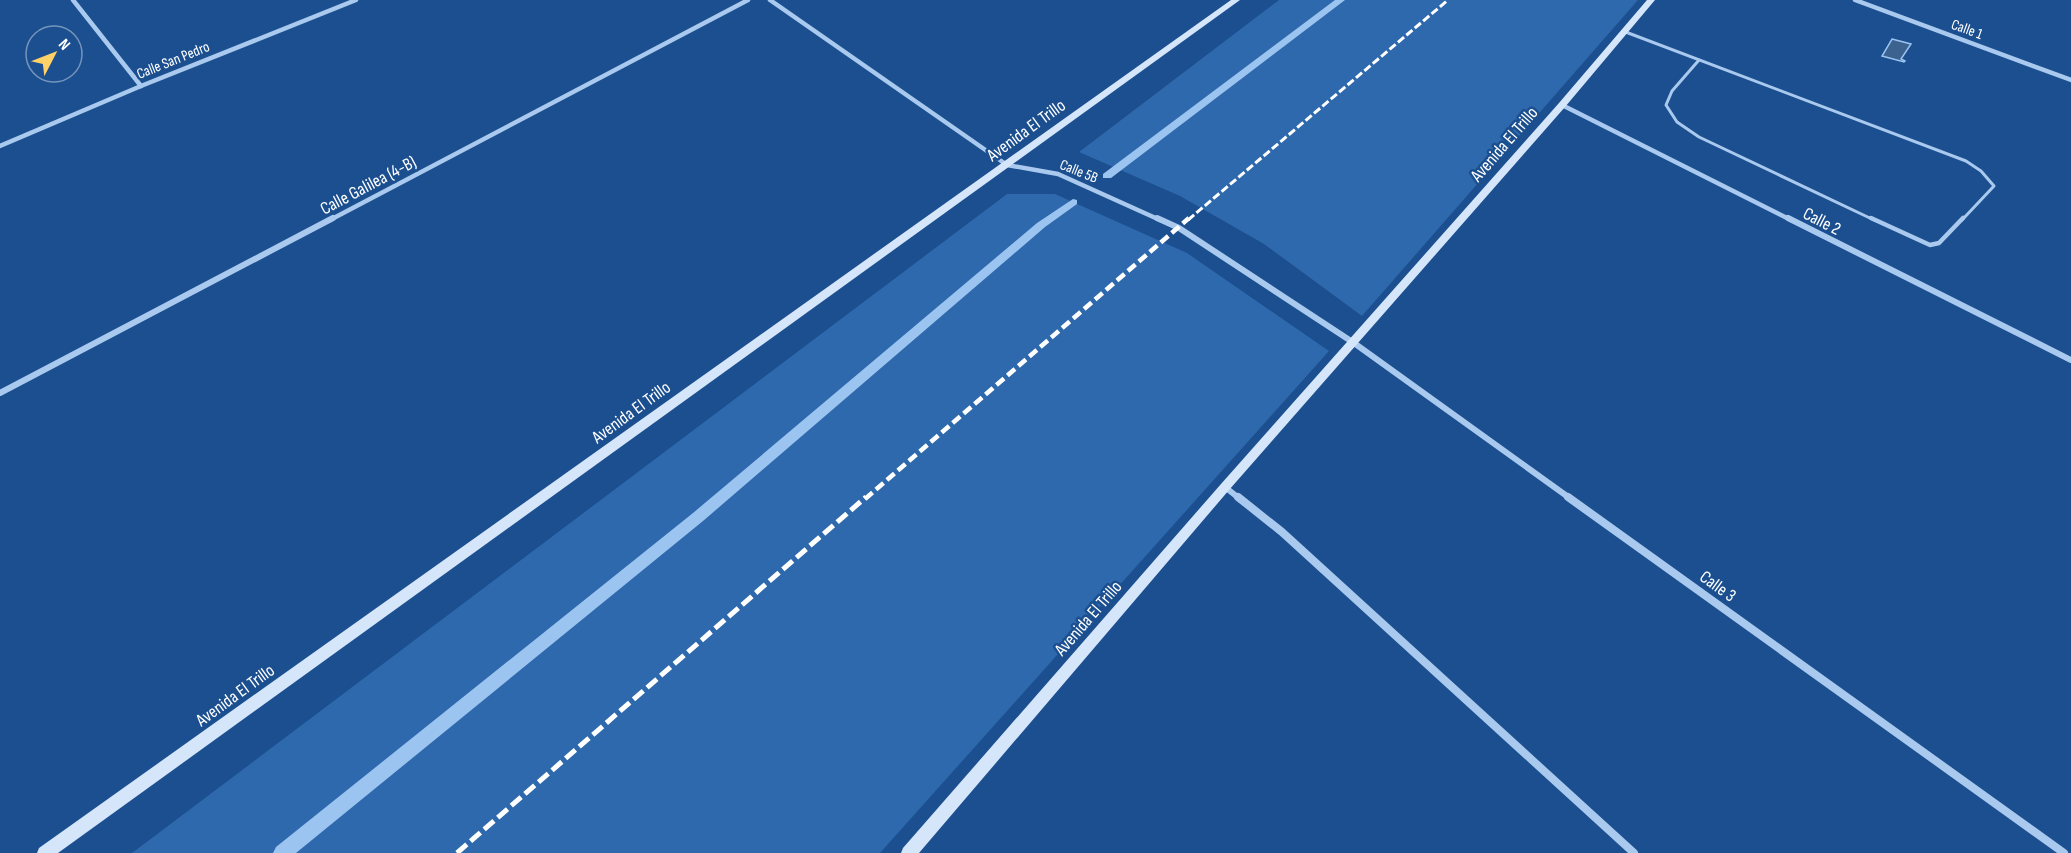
<svg xmlns="http://www.w3.org/2000/svg" width="2071" height="853" font-family="'Sofia Sans Condensed',sans-serif">
	<style>
		.green { fill: #2e69ad }
		.water { fill: #3c6290; stroke: #9cc4f0; stroke-width: 1.5 }
		.lines { fill: none; stroke-linecap: round; stroke-linejoin: round }
		.stream { fill: #9cc4f0; fill-rule: evenodd }
		.service-far1 { stroke: #a9c9ee; stroke-width: 3 }
		.service { stroke: #a9c9ee; stroke-width: 4.5 }
		.minor-far2 { stroke: #a9c9ee; stroke-width: 4.5 }
		.minor-far1 { stroke: #a9c9ee; stroke-width: 6 }
		.minor { stroke: #a9c9ee; stroke-width: 8 }
		.secondary { fill: #d6e6fa; fill-rule: evenodd }
		.rail-far2 { stroke: #fff; stroke-width: 3; stroke-dasharray: 8 3; stroke-linecap: butt }
		.rail-far1 { stroke: #fff; stroke-width: 4.5; stroke-dasharray: 10 4.5; stroke-linecap: butt }
		.rail { stroke: #fff; stroke-width: 5; stroke-dasharray: 13 5; stroke-linecap: butt }
		.labels { text-anchor: middle; stroke-width: 5; stroke-linejoin: round; paint-order: stroke }
		.far-street-label { font-size: 15px; fill: #fff; stroke: #1b4f8f }
		.street-label { font-size: 18px; fill: #fff; stroke: #1b4f8f }
	</style>
	<rect width="100%" height="100%" fill="#1b4f8f"/>
	<!-- green -->
	<g class="green">
		<polygon points="1279,0 1638,0 1362,316 1264,244 1180,196 1079,152"/>
		<polygon points="1007,194 1055,194 1187,253 1329,351 880,853 132,853"/>
	</g>
	<!-- water -->
	<polygon class="water" points="1892,39 1911,44 1901,59 1905,61 1904,62 1882,56"/>
	<g class="lines">
		<!-- stream -->
		<g class="stream">
			<polygon points="1335,0 1345,0 1111,178 1103,178 1103,174"/>
			<polygon points="1073,199 1077,200 1077,204 1045,227 703,521 296,853 273,853 276,847 693,513 1037,223"/>
		</g>
		<!-- service-far1 -->
		<g class="service-far1">
			<polyline points="1623,31 1966,161 1981,171 1994,186 1962,220"/>
			<polyline points="1699,60 1672,91 1666,105 1677,122 1699,137 1874,220"/>
		</g>
		<!-- service -->
		<polyline class="service" points="1871,218 1930,245 1939,243 1963,218"/>
		<!-- minor-far2 -->
		<g class="minor-far2">
			<polyline points="73,0 141,86"/>
			<polyline points="770,0 1007,165 1058,174 1160,220"/>
			<polyline points="1855,0 2071,80"/>
			<polyline points="1562,105 1791,220"/>
			<polyline points="0,146 141,86 356,0"/>
			<polyline points="330,220 748,0"/>
		</g>
		<!-- minor-far1 -->
		<g class="minor-far1">
			<polyline points="1157,218 1179,228 1354,343 1571,499"/>
			<polyline points="1788,218 2071,360"/>
			<polyline points="0,393 333,218"/>
			<polyline points="1225,487 1240,499"/>
		</g>
		<!-- minor -->
		<g class="minor">
			<polyline points="1238,497 1282,532 1634,853"/>
			<polyline points="1568,497 2064,853"/>
		</g>
		<!-- secondary -->
		<g class="secondary">
			<polygon points="1231,0 1240,0 58,853 37,853 39,848"/>
			<polygon points="1647,0 1655,0 1565,107 1229,490 919,853 901,853 903,848 1221,484 1559,103"/>
		</g>
		<!-- rail-far2 -->
		<polyline class="rail-far2" points="1188,220 1448,0"/>
		<!-- rail-far1 -->
		<polyline class="rail-far1" points="865,499 1189,218"/>
		<!-- rail -->
		<polyline class="rail" points="457,853 866,497"/>
	</g>
	<g class="labels">
		<!-- far-street labels -->
		<g class="far-street-label">
			<text transform="translate(1967 29) rotate(20)" y="5">Calle 1</text>
			<text transform="translate(173 60) rotate(-22)" y="5">Calle San Pedro</text>
			<text transform="translate(1079 171) rotate(22)" y="5">Calle 5B</text>
		</g>
		<!-- street labels -->
		<g class="street-label">
			<text transform="translate(1026 130) rotate(-36)" y="6">Avenida El Trillo</text>
			<text transform="translate(1504 144) rotate(-49)" y="6">Avenida El Trillo</text>
			<text transform="translate(368 185) rotate(-28)" y="6">Calle Galilea (4-B)</text>
			<text transform="translate(1822 221) rotate(27)" y="6">Calle 2</text>
			<text transform="translate(631 412) rotate(-36)" y="6">Avenida El Trillo</text>
			<text transform="translate(1718 586) rotate(36)" y="6">Calle 3</text>
			<text transform="translate(1088 618) rotate(-49)" y="6">Avenida El Trillo</text>
			<text transform="translate(235 695) rotate(-36)" y="6">Avenida El Trillo</text>
		</g>
	</g>
	<!-- north arrow -->
	<g transform="translate(54 54) rotate(48)"><circle r="28" fill="#1b4f8f" stroke="#7695bc" stroke-width="1.5"/>
	<path d="M0-4.5L10 22L0 15L-10 22Z" fill="#ffd166"/>
	<text y="-9" font-size="16" font-weight="bold" text-anchor="middle" fill="#ffffff">N</text>
	</g>
</svg>
